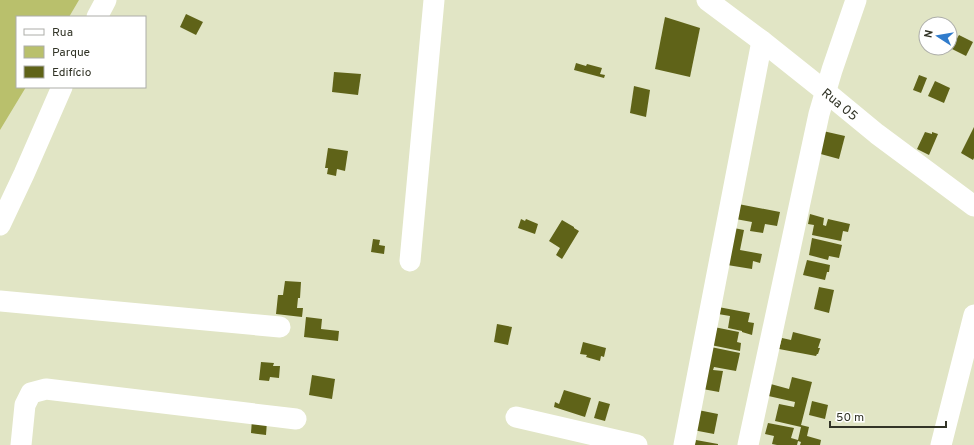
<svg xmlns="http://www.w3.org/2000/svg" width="974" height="445" font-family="Overpass,sans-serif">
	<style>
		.green { fill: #b9c06c }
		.building { fill: #5f6318 }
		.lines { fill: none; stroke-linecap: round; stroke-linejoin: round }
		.minor { stroke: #fff; stroke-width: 21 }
		.labels { text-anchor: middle; stroke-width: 4; stroke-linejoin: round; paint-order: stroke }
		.street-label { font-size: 13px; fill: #323427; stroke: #fff }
	</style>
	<rect width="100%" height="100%" fill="#e1e5c5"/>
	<!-- green -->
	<polygon class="green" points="0,0 79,0 69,17 17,17 17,87 26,87 0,130"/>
	<!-- building -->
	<g class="building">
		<polygon points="186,14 203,22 196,35 180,27"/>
		<polygon points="665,17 700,28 690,77 655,69"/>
		<polygon points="959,35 973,42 966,56 950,48 950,45 953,38 956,40"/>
		<polygon points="576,63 586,66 587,64 602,68 600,74 605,75 604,78 574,70"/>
		<polygon points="334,72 361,74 358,95 332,92"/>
		<polygon points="919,75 927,78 921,93 913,90"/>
		<polygon points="935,81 950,88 944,103 928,96"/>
		<polygon points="634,86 650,90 646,117 630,113"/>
		<polygon points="974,127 974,158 973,160 961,153"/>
		<polygon points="823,131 845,136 839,159 817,153"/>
		<polygon points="925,132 932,134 932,132 938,134 929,155 917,149"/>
		<polygon points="328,148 348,151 345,171 337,169 336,176 327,174 328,168 325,168"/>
		<polygon points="733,203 780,212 777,226 765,224 763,233 750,231 752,222 730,218"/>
		<polygon points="810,214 824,218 823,225 826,226 828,219 850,224 848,232 843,231 841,241 812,235 814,225 808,224"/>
		<polygon points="521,219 525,221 526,219 538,224 535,234 518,228"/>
		<polygon points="562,220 574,227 574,228 579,231 562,259 556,255 560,248 549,241"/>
		<polygon points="729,227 744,230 740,250 762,254 760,263 753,261 752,269 721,264"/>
		<polygon points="812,238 842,245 839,258 829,256 828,260 809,255"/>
		<polygon points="373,239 380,240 379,245 385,246 384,254 371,252"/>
		<polygon points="807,260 830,265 829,272 827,272 825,280 803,275"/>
		<polygon points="285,281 301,282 300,298 298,298 297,308 303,308 302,317 276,314 278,295 283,295"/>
		<polygon points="819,287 834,290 829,313 814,309"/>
		<polygon points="713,306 750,313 748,322 754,323 752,335 742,332 742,331 728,328 730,316 712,313"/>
		<polygon points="306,317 322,319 321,329 339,331 338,341 304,337"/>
		<polygon points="497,324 512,327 508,345 494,342"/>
		<polygon points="709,326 739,332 737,342 741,343 740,351 706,344"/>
		<polygon points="793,332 821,339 818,348 820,348 818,354 817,354 816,356 779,349 782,338 791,340"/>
		<polygon points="583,342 606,348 604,357 601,356 600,361 586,357 587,355 580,354"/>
		<polygon points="706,346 740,353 736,371 714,367 713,370 723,371 719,392 697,388"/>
		<polygon points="261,362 274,363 273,366 280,366 279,378 270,377 269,381 259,380"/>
		<polygon points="312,375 335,379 332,399 309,395"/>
		<polygon points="792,377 812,382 801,425 809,427 807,436 821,440 820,445 800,445 801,442 798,441 797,445 777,445 772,444 774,436 765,434 768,423 794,428 791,438 798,440 801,427 775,421 779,404 794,407 795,402 764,395 767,383 789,389"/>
		<polygon points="564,390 591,398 585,417 554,407 555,402 559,404"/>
		<polygon points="599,401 610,404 605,421 594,418"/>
		<polygon points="812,401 828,405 825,419 809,415"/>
		<polygon points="698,410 718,414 714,434 693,430"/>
		<polygon points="252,419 267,421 266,435 251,433"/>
		<polygon points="696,440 718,444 718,445 695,445"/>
	</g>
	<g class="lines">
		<!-- minor -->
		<g class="minor">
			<path id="s1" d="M707 0 762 41 826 92 877 134 974 206"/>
			<polyline points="97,17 106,0"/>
			<polyline points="0,225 24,174 62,87"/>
			<polyline points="410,261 434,0"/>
			<polyline points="0,301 280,327"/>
			<polyline points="516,417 637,445"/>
			<polyline points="21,445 25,405 31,393 46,389 296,419"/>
			<polyline points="684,445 762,41"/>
			<polyline points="748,445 819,114 832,70 856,0"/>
			<polyline points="941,445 974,315"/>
		</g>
	</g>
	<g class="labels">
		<!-- street labels -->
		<g class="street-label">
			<text dy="5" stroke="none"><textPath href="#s1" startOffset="169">Rua 05</textPath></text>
		</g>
	</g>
	<!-- legend -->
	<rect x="16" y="16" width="130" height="72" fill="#ffffff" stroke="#adaea9"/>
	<rect x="24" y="29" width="20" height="6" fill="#ffffff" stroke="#adaea9"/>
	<text x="52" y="36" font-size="12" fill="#323427">Rua</text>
	<rect x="24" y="46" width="20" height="12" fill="#b9c06c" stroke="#adaea9"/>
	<text x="52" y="56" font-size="12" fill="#323427">Parque</text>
	<rect x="24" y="66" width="20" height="12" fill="#5f6318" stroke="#adaea9"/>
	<text x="52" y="76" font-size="12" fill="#323427">Edifício</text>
	<!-- north arrow -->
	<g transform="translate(938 36) rotate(282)"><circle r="19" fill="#ffffff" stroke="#adaea9"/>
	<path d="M0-3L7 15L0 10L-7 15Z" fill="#317ccc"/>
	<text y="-6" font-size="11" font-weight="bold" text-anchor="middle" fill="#323427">N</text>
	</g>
	<!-- scale -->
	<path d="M830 421v6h116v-6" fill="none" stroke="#323427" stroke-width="2"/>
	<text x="836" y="421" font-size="12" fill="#323427" stroke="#ffffff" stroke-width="3" paint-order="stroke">50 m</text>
</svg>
